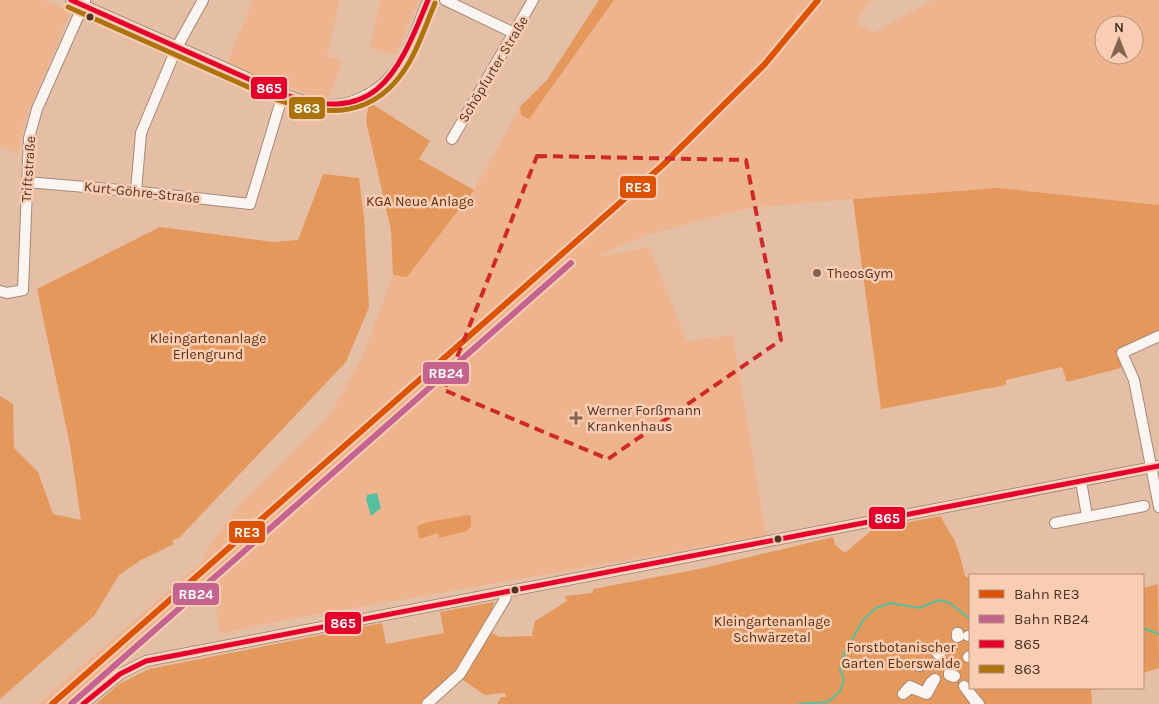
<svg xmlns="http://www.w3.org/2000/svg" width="1159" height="704" font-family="Karla,sans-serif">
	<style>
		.built { fill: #eeb48e; fill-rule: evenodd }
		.green { fill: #e4985b }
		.water { fill: #56bfa0 }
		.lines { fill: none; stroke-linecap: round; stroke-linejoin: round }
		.stream { stroke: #56bfa0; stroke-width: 2 }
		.minor-casing { stroke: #a58976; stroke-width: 12 }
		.minor { stroke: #fbf5f2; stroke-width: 10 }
		.bus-1-casing { stroke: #f8cdb3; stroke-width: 9 }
		.bus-2-casing { stroke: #f8cdb3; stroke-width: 9 }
		.bus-1 { stroke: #e4002b; stroke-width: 5 }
		.bus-2 { stroke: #ac730f; stroke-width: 5 }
		.rail-1-casing { stroke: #f8cdb3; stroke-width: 10 }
		.rail-2-casing { stroke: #f8cdb3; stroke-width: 10 }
		.rail-1 { stroke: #dc5207; stroke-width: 6 }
		.rail-2 { stroke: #c5638f; stroke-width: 6 }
		.marked { fill: none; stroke: #cf2928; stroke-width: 4; stroke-dasharray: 10 6; stroke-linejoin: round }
		.bus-dot { fill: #503522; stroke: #f8cdb3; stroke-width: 2 }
		.poi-dot { fill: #846550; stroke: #f8cdb3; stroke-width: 2 }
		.labels { text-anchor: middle; stroke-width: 5; stroke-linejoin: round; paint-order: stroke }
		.street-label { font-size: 14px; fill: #503522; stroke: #f8cdb3 }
		.park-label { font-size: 14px; fill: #5c2f0d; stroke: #f8cdb3 }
		.poi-label { font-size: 14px; fill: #503522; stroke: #f8cdb3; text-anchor: start }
		.line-badge { stroke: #f8cdb3; stroke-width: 2 }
		.badge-label { font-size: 14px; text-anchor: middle; font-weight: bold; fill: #fff }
	</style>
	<rect width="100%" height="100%" fill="#e4bfa6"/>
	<!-- built -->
	<g class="built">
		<polygon points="0,0 45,0 71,11 24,123 18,154 0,146"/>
		<polygon points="253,0 340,0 327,56 343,61 327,100 226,65"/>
		<polygon points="381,0 419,0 396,55 370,48"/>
		<path d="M614 0H871L856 22 873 33 933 0H1159V205L998 188 853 199 750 208 650 234 621 246 600 256 649 247 687 341 733 335 766 536 279 621 220 634 212 580 65 704H38L206 558 203 555 239 505 328 417 361 360 393 275 407 277 474 190 520 107 521 115 529 118ZM1104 25H1134V55H1104Z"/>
	</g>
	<!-- green -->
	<g class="green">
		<polygon points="599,0 614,0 529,119 521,115 520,107 547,80"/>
		<polygon points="369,102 430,141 419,159 474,190 407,277 393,275 391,230 366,121"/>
		<polygon points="323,174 359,178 364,217 369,307 346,362 179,538 172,540 174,544 141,560 119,575 94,616 0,699 0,396 13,404 14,448 38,472 53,514 81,520 70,445 37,289 160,227 273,242 298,240"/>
		<polygon points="998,188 1159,205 1159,332 1126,348 1117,350 1121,368 1067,382 1062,367 1006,380 1006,385 881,409 853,199"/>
		<polygon points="468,515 471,516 471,526 467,531 439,538 438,533 419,539 417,526 428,522"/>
		<path d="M941 516C944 526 952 533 956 544 960 554 962 565 965 576L970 579V688H1108L1091 690 1092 704H497L501 697H506L505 693 485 695 460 678 488 631 500 637 534 636 532 634 535 621 567 601 565 596 593 593V589L704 568 833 537 835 545 845 553 873 529Z"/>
		<polygon points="1158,584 1159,668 1143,673 1143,588"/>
		<polygon points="494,602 491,616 457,676 426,704 96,704 119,684 149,669 382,623 386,644 444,633 440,612"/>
	</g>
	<!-- water -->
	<polygon class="water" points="377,493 381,508 371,516 366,499 367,495"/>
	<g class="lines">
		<!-- stream -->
		<g class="stream">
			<polyline points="1143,628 1159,634"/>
			<polyline points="798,704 828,702 840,691 844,680 840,670 843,656 863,620 876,608 891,603 919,608 939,600 950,603 970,619"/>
		</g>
		<!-- minor casing -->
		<g class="minor-casing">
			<g id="minor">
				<path d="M71 0C124 23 177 47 230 70 261 84 295 103 329 105 350 106 373 94 387 80 408 60 417 26 428 0"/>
				<polyline points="445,0 514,33"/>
				<polyline points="452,139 533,0"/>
				<polyline points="27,182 132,191 250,204 283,94"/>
				<polyline points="136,191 141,133 177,47 203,0"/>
				<polyline points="0,291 7,293 23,290 29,138 37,109 85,1"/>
				<polyline points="1159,336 1122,353 1134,380 1159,507"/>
				<polyline points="1081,481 1087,516"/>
				<polyline points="1055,523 1144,506"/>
				<polygon points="957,633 958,633 959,636 957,637"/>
				<polyline points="968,636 970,636"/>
				<polygon points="938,652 940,654 939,655 937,653"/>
				<polyline points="968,657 970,656"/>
				<polygon points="919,664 921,665 920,666 918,666"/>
				<polygon points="949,673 955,676 954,677 949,675"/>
				<polygon points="935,679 927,694 911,688 903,694 910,686 925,693 931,682"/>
				<polyline points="83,704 120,674 146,661 1159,466"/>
				<polyline points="427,704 460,674 505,599 507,591"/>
				<polyline points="977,704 964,686 979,704"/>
			</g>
		</g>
		<!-- minor -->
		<use href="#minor" class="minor"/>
		<!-- bus-1 casing -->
		<g class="bus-1-casing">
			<g id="bus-1">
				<path d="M71 0 278 92C374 128 396 79 428 0"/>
				<polyline points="83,704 120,674 146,661 1159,466"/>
			</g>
		</g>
		<!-- bus-2 casing -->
		<g class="bus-2-casing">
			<path id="bus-2" d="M68 7 275 99C327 118 375 118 407 66 419 47 426 24 435 3"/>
		</g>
		<!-- bus-1 -->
		<use href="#bus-1" class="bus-1"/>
		<!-- bus-2 -->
		<use href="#bus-2" class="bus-2"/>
		<!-- rail-1 casing -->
		<g class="rail-1-casing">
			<polyline id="rail-1" points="52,704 664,164 764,65 818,0"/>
		</g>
		<!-- rail-2 casing -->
		<g class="rail-2-casing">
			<polyline id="rail-2" points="71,704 571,263"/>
		</g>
		<!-- rail-1 -->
		<use href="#rail-1" class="rail-1"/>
		<!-- rail-2 -->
		<use href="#rail-2" class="rail-2"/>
	</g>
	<!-- marked area -->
	<path class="marked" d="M537 156 746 160 781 340 608 459 444 390Z"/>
	<!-- markers -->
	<g class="bus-dot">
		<circle cx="90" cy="17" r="4.5"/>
		<circle cx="778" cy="539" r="4.5"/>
		<circle cx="515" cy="590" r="4.5"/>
	</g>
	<g class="poi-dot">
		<circle cx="817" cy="273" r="5"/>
		<path d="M573.5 410.5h5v5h5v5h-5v5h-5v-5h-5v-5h5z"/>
	</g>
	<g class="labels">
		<!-- street labels -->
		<g class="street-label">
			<text transform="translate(493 69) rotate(-59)" y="5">Schöpfurter Straße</text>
			<text transform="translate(28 169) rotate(-86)" y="5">Triftstraße</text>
			<text transform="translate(142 192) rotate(6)" y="5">Kurt-Göhre-Straße</text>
		</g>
		<!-- park labels -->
		<g class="park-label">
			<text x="420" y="206">KGA Neue Anlage</text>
			<text x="208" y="343">Kleingartenanlage<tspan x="208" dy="16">Erlengrund</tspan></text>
			<text x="772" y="626">Kleingartenanlage<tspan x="772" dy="16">Schwärzetal</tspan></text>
			<text x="901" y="652">Forstbotanischer<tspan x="901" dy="16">Garten Eberswalde</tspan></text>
		</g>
		<!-- poi labels -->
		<g class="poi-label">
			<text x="827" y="278">TheosGym</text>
			<text x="587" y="415">Werner Forßmann<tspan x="587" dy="16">Krankenhaus</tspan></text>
		</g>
	</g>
	<g class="line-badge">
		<rect x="250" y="76" width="38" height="24" rx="5" fill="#e4002b"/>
		<rect x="288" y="96" width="38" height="24" rx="5" fill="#ac730f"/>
		<rect x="619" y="175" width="38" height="24" rx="5" fill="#dc5207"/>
		<rect x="422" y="361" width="48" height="24" rx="5" fill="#c5638f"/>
		<rect x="868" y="506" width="38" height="24" rx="5" fill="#e4002b"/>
		<rect x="228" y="520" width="38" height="24" rx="5" fill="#dc5207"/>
		<rect x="172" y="582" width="48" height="24" rx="5" fill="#c5638f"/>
		<rect x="324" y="611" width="38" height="24" rx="5" fill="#e4002b"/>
	</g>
	<g class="badge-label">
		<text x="269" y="93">865</text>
		<text x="307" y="113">863</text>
		<text x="638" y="192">RE3</text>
		<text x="446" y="378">RB24</text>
		<text x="887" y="523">865</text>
		<text x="247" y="537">RE3</text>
		<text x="196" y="599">RB24</text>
		<text x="343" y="628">865</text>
	</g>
	<!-- legend -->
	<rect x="969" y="574" width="175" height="115" fill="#f8cdb3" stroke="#b59079"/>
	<rect x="979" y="590" width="25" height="8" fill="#dc5207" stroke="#b59079"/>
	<text x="1014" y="599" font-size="15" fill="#503522">Bahn RE3</text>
	<rect x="979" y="615" width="25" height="8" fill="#c5638f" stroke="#b59079"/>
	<text x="1014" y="624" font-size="15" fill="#503522">Bahn RB24</text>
	<rect x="979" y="640" width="25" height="8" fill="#e4002b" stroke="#b59079"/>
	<text x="1014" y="649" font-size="15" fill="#503522">865</text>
	<rect x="979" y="665" width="25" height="8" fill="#ac730f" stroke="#b59079"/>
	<text x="1014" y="674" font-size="15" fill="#503522">863</text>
	<!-- north arrow -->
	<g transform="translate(1119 40)"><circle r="24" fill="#f8cdb3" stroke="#b59079"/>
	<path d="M0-4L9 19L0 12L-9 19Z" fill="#846550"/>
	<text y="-8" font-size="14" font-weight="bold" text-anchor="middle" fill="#503522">N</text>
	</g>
</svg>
